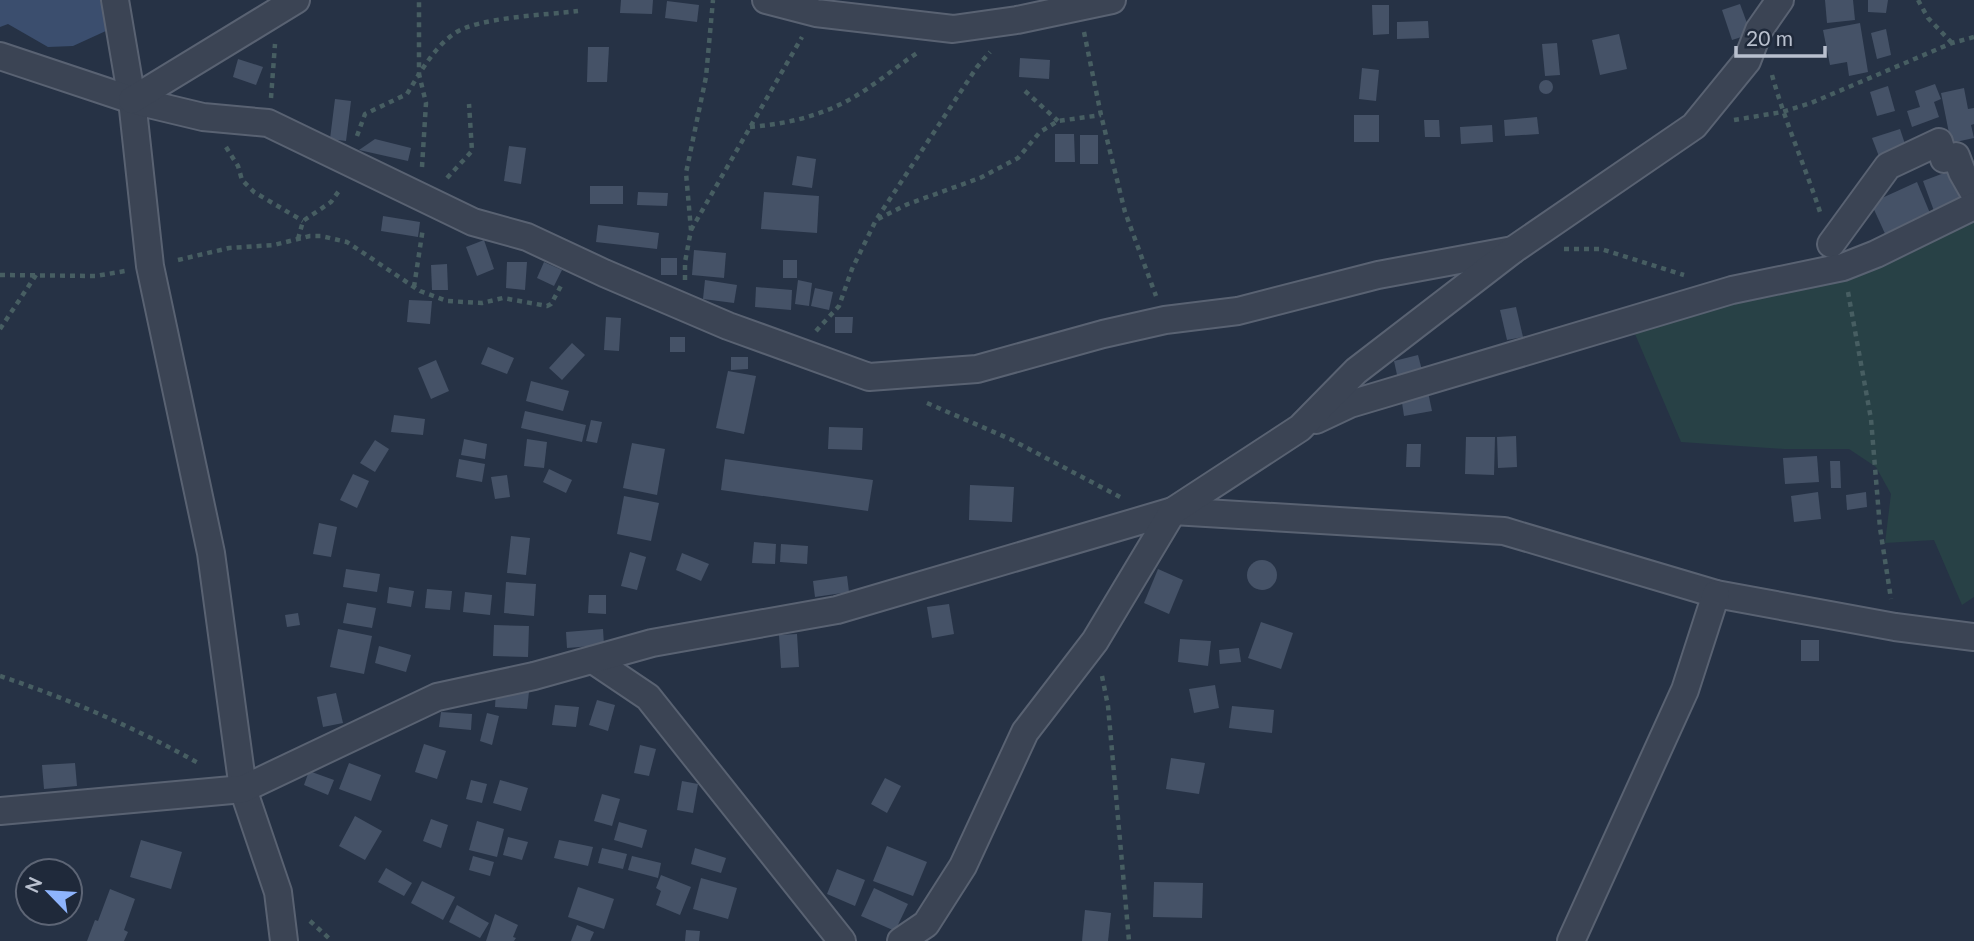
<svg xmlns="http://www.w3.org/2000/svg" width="1974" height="941" font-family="Lato,sans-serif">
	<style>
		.green { fill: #284146 }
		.water { fill: #3b4e6e }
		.building { fill: #455267 }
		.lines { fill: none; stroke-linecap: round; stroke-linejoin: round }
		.street-casing { stroke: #596272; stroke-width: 30 }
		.path { stroke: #475e62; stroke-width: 4.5; stroke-dasharray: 5 5; stroke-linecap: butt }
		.street { stroke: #3b4454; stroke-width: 26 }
	</style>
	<rect width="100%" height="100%" fill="#263245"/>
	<!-- green -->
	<polygon class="green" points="1974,219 1974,597 1962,605 1934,540 1885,543 1891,494 1876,467 1849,449 1784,449 1681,442 1632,327 1908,255"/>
	<!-- water -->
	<polygon class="water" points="0,0 100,0 108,30 73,46 48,47 8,24 0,27"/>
	<!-- building -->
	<g class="building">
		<polygon points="621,0 653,0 652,14 620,13"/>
		<polygon points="1825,0 1853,0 1855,20 1827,23"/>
		<polygon points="1868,0 1888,0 1886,13 1868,12"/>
		<polygon points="667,1 699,5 697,22 665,18"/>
		<polygon points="1740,4 1751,34 1732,40 1722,10"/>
		<polygon points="1372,5 1389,5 1389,34 1373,35"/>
		<polygon points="1428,21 1429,38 1397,39 1397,22"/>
		<polygon points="1860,23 1868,72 1849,76 1847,62 1830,65 1823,30"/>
		<polygon points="1886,29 1891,55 1877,59 1871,33"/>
		<polygon points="1619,34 1627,69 1600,75 1592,40"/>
		<polygon points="1557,43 1560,75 1545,76 1542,44"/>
		<polygon points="588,47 609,47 607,82 587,82"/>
		<polygon points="1020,58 1050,60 1049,79 1019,77"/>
		<polygon points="238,59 263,67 256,85 233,77"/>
		<polygon points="1362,68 1379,70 1376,101 1359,99"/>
		<circle cx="1546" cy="87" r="7"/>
		<polygon points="1935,84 1941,99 1934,102 1939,117 1912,127 1907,111 1920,107 1915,91"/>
		<polygon points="1888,86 1895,111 1877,116 1870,92"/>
		<polygon points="1964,88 1968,109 1974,108 1974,124 1971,125 1974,138 1951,143 1941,93"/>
		<polygon points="335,99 351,101 346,141 330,139"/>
		<rect x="1354" y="115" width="25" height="27"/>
		<polygon points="1537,117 1539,134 1505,136 1504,120"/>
		<polygon points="1424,120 1439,120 1440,137 1425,137"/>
		<polygon points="1492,125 1493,142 1461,144 1460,127"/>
		<polygon points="1900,129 1907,150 1880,159 1872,138"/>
		<polygon points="1055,134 1074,134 1075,162 1055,162"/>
		<rect x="1080" y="135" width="18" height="29"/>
		<polygon points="375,139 411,148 408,161 359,150"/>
		<polygon points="509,146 526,148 521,184 504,181"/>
		<polygon points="797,156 816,159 812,188 792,185"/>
		<polygon points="1952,170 1963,200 1934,211 1923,181"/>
		<polygon points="1917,182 1932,218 1887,238 1871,203"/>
		<rect x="590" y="186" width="33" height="18"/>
		<polygon points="638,192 668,193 667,206 637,205"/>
		<polygon points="764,192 819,196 817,233 761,229"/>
		<polygon points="383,216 420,222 418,237 381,231"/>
		<polygon points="598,225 659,233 657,249 596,242"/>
		<polygon points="484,240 494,269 477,276 466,247"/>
		<polygon points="694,250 726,253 724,278 692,275"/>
		<rect x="661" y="258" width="16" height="17"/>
		<rect x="783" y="260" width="14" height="18"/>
		<polygon points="507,262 527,262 525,290 506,288"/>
		<polygon points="544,262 562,270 554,286 537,278"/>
		<polygon points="447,264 448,290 432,290 431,265"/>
		<polygon points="705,280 737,285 734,303 703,299"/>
		<polygon points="798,280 812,283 809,306 795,304"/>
		<polygon points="756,287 792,290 791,310 755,307"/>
		<polygon points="815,288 833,292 829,310 811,306"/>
		<polygon points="409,300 432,301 430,324 407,322"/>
		<polygon points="1516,307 1523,337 1507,340 1500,310"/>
		<polygon points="606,317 621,318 619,351 604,350"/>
		<polygon points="835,317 853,317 852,333 835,333"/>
		<rect x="670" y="337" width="15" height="15"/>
		<polygon points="572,343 585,355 562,380 549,368"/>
		<polygon points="488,347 514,358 507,374 481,364"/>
		<polygon points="1418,355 1424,378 1399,384 1394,361"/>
		<polygon points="731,357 748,357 748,369 731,370"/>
		<polygon points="436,360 449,391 431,399 418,368"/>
		<polygon points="728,371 756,376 744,434 716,428"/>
		<polygon points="531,381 569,391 563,411 526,401"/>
		<polygon points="1428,392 1432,411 1404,416 1401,396"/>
		<polygon points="525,411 586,425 582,442 521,428"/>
		<polygon points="394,415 425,419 423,435 391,432"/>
		<polygon points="591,420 602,422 597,443 586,441"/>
		<polygon points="829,427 863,428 862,450 828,449"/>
		<polygon points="1516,436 1517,467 1498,468 1497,437"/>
		<polygon points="1466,437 1495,437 1494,475 1465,474"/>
		<polygon points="464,439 487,444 485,459 461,455"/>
		<polygon points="527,439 547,442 544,468 524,466"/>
		<polygon points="375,440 389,449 375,472 360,463"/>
		<polygon points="632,443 665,449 657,495 623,488"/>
		<polygon points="1407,444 1421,444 1420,467 1406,467"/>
		<polygon points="1817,456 1819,482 1785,484 1783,458"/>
		<polygon points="459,459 485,464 482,482 456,477"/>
		<polygon points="725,459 873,480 868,511 721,490"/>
		<polygon points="1830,461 1840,461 1841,488 1831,488"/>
		<polygon points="549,469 572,480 566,493 543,482"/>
		<polygon points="353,474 369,481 357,508 340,500"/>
		<polygon points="507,475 510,497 495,499 491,477"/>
		<polygon points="970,485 1014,487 1012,522 969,520"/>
		<polygon points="1818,492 1821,519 1794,522 1791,496"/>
		<polygon points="1866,492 1867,507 1847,510 1846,495"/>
		<polygon points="624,496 659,503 651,541 617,534"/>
		<polygon points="319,523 337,527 331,557 313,554"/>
		<polygon points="511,536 530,538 526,575 507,573"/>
		<polygon points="754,542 776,544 775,564 752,563"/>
		<polygon points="781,544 808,546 807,564 780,562"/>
		<polygon points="630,552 646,557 637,590 621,586"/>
		<polygon points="682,553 709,564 701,581 676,570"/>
		<circle cx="1262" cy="575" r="15"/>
		<polygon points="346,569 380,574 377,592 343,587"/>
		<polygon points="1158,569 1183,580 1169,614 1144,603"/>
		<polygon points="847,576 849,592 815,597 813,581"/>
		<polygon points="506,582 536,584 534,616 504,613"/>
		<polygon points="389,587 414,591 411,607 387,603"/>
		<polygon points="427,589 452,591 450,610 425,608"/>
		<polygon points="465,592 492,595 490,615 463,612"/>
		<polygon points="589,595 606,595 606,614 588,613"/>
		<polygon points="347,603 376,608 372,628 343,623"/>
		<polygon points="949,604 954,634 932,638 927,607"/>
		<polygon points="298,613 300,625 287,627 285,615"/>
		<polygon points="1261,622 1293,633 1281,669 1248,658"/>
		<polygon points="494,625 529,626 528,657 493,656"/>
		<polygon points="338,629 372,636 364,674 330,667"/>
		<polygon points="603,629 604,645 567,648 566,632"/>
		<polygon points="797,634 799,667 781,668 779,635"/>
		<polygon points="1180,639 1211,641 1208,666 1178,662"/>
		<rect x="1801" y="640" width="18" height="21"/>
		<polygon points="379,646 411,655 406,672 375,663"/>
		<polygon points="1239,648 1241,662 1220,664 1219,650"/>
		<polygon points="1215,685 1219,708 1194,713 1189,689"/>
		<polygon points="496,690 529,692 527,709 495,707"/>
		<polygon points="336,693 343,723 323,727 317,697"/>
		<polygon points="597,700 615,705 608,731 589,725"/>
		<polygon points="555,705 579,707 576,727 552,725"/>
		<polygon points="1232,706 1274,710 1272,733 1229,728"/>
		<polygon points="441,712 472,714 471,730 439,727"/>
		<polygon points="487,713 499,716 492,745 480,741"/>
		<polygon points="424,744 446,751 437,779 415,772"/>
		<polygon points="640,745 656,749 649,776 634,773"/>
		<polygon points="1171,758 1205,763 1199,794 1166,789"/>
		<polygon points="75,763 77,786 44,789 42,765"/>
		<polygon points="349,763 381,775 371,801 339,789"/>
		<polygon points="309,771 334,780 328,795 304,785"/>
		<polygon points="885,778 901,786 887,813 871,804"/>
		<polygon points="471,780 487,784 482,803 466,799"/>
		<polygon points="500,780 528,788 521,811 493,803"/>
		<polygon points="682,781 698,784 693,813 677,810"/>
		<polygon points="602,794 620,799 612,826 594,821"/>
		<polygon points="355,816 382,831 365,860 339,846"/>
		<polygon points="431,819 448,825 441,848 423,841"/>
		<polygon points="477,821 504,829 497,857 469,850"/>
		<polygon points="619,822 647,830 642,848 614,840"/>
		<polygon points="508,837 528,842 522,860 503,855"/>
		<polygon points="141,840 182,852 171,889 130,877"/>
		<polygon points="559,840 593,847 588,866 554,858"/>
		<polygon points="887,846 927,862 913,896 873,881"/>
		<polygon points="602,848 627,854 623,869 598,863"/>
		<polygon points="695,848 726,858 721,873 691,864"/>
		<polygon points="473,856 494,862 490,876 469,870"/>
		<polygon points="632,856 661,863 658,878 628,870"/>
		<polygon points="386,868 412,883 404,896 378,882"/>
		<polygon points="837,869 865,880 855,906 827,894"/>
		<polygon points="661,875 691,887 680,915 656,905 661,891 656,888"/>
		<polygon points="701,878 737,888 728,919 693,909"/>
		<polygon points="422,881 455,897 443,920 411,903"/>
		<polygon points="1154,882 1203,883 1202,918 1153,917"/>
		<polygon points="578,887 614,899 604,929 568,917"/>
		<polygon points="874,888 908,904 895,931 861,916"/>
		<polygon points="110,889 135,899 124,930 128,932 124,941 87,941 95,920 98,921"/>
		<polygon points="457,905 489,923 480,938 449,922"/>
		<polygon points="1085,910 1111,913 1108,941 1082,941"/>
		<polygon points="495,914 518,925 513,937 516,938 514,941 486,941"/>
		<polygon points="577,925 594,932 590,941 571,941"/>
		<polygon points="686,930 700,931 699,941 685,941"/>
	</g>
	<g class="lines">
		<!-- street casing -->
		<g class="street-casing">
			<g id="street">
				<polyline points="115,0 132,100 150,266 211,553 243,789 278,892 284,941"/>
				<polyline points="766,0 816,13 953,29 1017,20 1112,0"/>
				<polyline points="0,56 132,100 203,117 268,123 473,222 527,237 604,273 728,326 869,377 977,369 1103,334 1165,320 1238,311 1378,275 1513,250"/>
				<polyline points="132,100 296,0"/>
				<polyline points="1831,244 1888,166 1939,142 1944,159 1956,156 1962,172 1974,193"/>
				<polyline points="1316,420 1350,404 1732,290 1843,267 1876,254 1974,206"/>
				<polyline points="593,660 648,697 842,941"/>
				<polyline points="0,811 243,789 437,697 534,676 652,643 837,610 1173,511 1504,531 1716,594 1895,627 1974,637"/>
				<polyline points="901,941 926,924 963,866 1025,732 1095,641 1173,511 1300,428 1356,371 1513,250 1694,126 1747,61 1759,30 1780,0"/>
				<polyline points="1571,941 1685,690 1716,594"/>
			</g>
		</g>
		<!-- path -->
		<g class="path">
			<polyline points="1918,0 1928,18 1952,43"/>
			<polyline points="1084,32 1101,115 1125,212 1156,296"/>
			<path d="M1772 75C1785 122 1805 166 1820 212"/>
			<polyline points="1025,91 1058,121"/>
			<polyline points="271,98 275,44"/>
			<polyline points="1734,120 1782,112 1811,103 1952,43 1974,37"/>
			<path d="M750 127C786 124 822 116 854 97 876 84 896 67 917 53"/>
			<polyline points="357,136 365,114 407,94 419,74 419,0"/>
			<polyline points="226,147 238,166 242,180 254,192 303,221"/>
			<path d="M422 167 426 103 419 74C429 59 439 44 455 33 479 17 547 15 578 11"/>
			<polyline points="447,178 472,151 469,104"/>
			<polyline points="878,219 908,204 980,178 1018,158 1040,132 1058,121 1101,115"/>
			<polyline points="691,230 802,37"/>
			<polyline points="298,239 303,221 331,202 341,188"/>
			<polyline points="1564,249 1601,249 1684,275"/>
			<polyline points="178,260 229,248 274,245 310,236 321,236 347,242 420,291 447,301 482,303 503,298 547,306 551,304 562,284"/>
			<polyline points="0,275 96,276 125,271"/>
			<polyline points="685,280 685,262 691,230 686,173 706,77 713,0"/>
			<polyline points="414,287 423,228"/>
			<polyline points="1848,292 1871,419 1880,528 1891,599"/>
			<polyline points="0,329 36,275"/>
			<polyline points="816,331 839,306 852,269 876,220 977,67 990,52"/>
			<polyline points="927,403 1010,439 1120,497"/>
			<path d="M0 676C69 699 136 728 200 764"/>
			<polyline points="1102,676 1108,706 1129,941"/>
			<polyline points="310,921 332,941"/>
		</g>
		<!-- street -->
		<use href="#street" class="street"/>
	</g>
	<!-- north arrow -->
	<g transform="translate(49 892) rotate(295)"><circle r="33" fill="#1f293a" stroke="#5d6575" stroke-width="2"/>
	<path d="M0-5L12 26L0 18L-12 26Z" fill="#8eb4fd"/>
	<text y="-10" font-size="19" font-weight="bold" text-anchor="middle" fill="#b9c0ce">N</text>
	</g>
	<!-- scale -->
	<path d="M1736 46v10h89v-10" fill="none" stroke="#b9c0ce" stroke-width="3.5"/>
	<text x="1746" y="46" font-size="21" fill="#b9c0ce" stroke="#1f293a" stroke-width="5" paint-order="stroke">20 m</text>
</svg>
